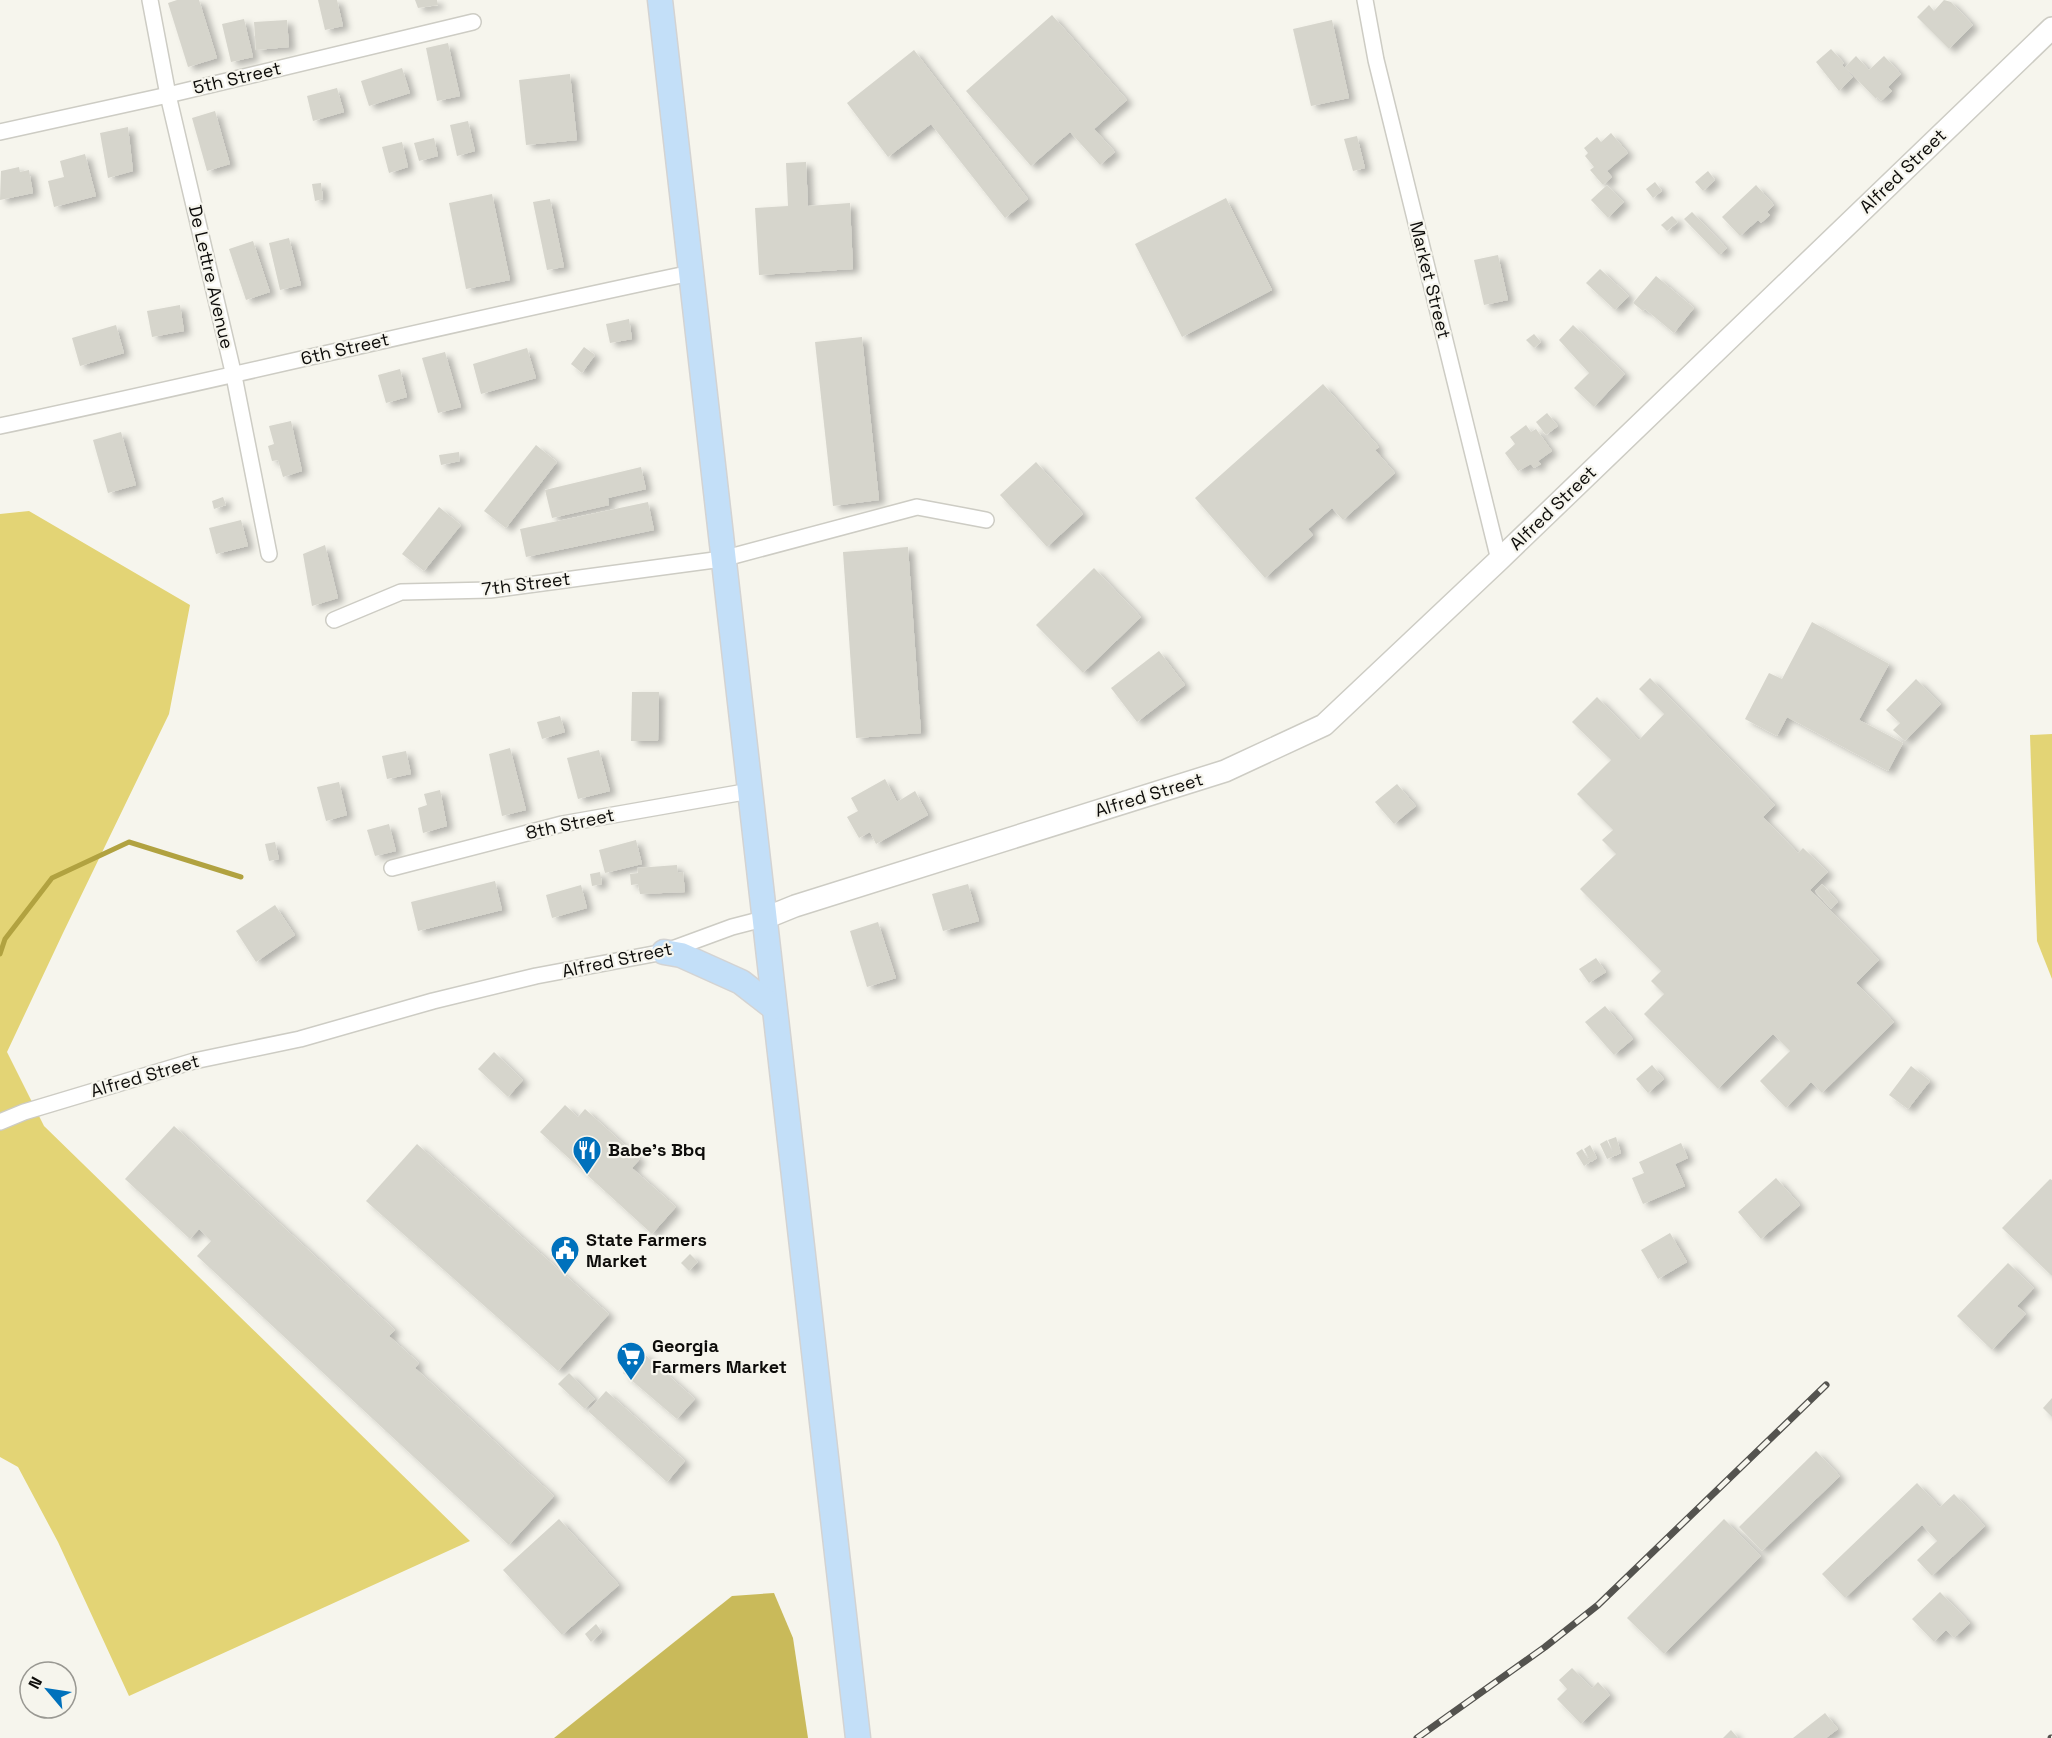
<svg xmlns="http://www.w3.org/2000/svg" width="2052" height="1738" font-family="'Space Grotesk',sans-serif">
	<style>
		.green { fill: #e3d475 }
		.forest { fill: #c9ba5a }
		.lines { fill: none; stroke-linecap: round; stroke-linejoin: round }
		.stream { stroke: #b1a240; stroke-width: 5 }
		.building { fill: #d6d5cc; filter: url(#shadow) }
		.street-casing { stroke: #cdccc4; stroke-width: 18 }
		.secondary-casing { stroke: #cdccc4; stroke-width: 24 }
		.primary-casing { stroke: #d3d3d3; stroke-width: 27 }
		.street { stroke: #fff; stroke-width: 15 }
		.secondary { stroke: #fff; stroke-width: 21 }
		.primary { stroke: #c3dff8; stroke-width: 24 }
		.rail-casing { stroke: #54534f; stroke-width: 7 }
		.rail { stroke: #f6f5ed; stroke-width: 4.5; stroke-dasharray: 14; stroke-linecap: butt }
		.labels { text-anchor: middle; stroke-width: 4.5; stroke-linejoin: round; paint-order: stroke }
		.street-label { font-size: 18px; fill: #0d0c0a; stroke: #f6f5ed }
		.poi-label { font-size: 18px; font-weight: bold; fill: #0d0c0a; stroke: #f6f5ed; text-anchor: start }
	</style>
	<defs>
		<filter id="shadow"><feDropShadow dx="6" dy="4" stdDeviation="3" flood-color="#0004"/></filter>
	</defs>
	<rect width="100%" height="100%" fill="#f6f5ed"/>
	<!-- green -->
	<g class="green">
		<polygon points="29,511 190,605 169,714 63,933 7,1052 44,1126 470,1541 129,1696 58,1542 18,1467 0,1457 0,514"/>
		<polygon points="2052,734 2052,979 2037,941 2030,735"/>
	</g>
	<!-- forest -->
	<polygon class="forest" points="774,1593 793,1638 808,1738 554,1738 732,1596"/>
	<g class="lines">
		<!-- stream -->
		<polyline class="stream" points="0,954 5,939 52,878 129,842 241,877"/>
	</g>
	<!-- building -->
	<g class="building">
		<polygon points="177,0 199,0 217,58 188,67 168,3"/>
		<polygon points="318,0 337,0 343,26 325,30"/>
		<polygon points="415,0 437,0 438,5 418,8"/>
		<polygon points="1944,0 1951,2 1973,25 1949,49 1917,17 1929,5 1934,11"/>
		<polygon points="1052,15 1127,100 1094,129 1115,152 1100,165 1070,132 1031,166 966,91"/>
		<polygon points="244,19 253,57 231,62 222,24"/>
		<polygon points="287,20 289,47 256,50 254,22"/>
		<polygon points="1332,20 1349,98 1311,106 1293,29"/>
		<polygon points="448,43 460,96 437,101 426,48"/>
		<polygon points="1831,49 1844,63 1842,65 1853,77 1839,91 1816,62"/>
		<polygon points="914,50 1028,199 1005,218 931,124 888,157 847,103"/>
		<polygon points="1856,56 1869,70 1884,56 1901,74 1888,87 1892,91 1881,101 1877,97 1876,99 1845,67"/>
		<polygon points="402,68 410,93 369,106 361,81"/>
		<polygon points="570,74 577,140 526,145 519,80"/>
		<polygon points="337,88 344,112 313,121 307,96"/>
		<polygon points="215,111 230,164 207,171 192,118"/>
		<polygon points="468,121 475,151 457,156 450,125"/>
		<polygon points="128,127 133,171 108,178 100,133"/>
		<polygon points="1611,133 1628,153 1607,171 1612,177 1603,185 1590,170 1594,167 1585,156 1588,153 1584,148 1597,137 1601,142"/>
		<polygon points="1357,136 1365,168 1353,171 1344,139"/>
		<polygon points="434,138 438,156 419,161 414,143"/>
		<polygon points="402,142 408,167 389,173 382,147"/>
		<polygon points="85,154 96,196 54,207 48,181 64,177 60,161"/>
		<polygon points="806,162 808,206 850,203 853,269 759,275 755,208 788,206 786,163"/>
		<polygon points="19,167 20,172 29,170 33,193 0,200 1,171"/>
		<polygon points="1708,171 1715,180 1703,191 1695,182"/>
		<polygon points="1655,182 1662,191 1653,198 1646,189"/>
		<polygon points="321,183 323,199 315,201 312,184"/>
		<polygon points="1607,185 1624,202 1608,218 1591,200"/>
		<polygon points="1756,185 1774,205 1767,212 1770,215 1761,223 1758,220 1740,236 1722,217"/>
		<polygon points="492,194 510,280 466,289 449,203"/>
		<polygon points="1226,198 1272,290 1182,337 1135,244"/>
		<polygon points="550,199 564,267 547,270 533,202"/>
		<polygon points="1692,212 1727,248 1719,255 1684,219"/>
		<polygon points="1672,216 1678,222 1667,231 1661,225"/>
		<polygon points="289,238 301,285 280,290 269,243"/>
		<polygon points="253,241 270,292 246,300 229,249"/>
		<polygon points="1498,255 1508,300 1484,305 1474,260"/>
		<polygon points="1600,269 1629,296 1615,310 1586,283"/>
		<polygon points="1656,276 1694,308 1674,333 1645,309 1643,311 1633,303"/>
		<polygon points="180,305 184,331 152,337 147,311"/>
		<polygon points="629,319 632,339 610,343 606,324"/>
		<polygon points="116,325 124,353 80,366 72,338"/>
		<polygon points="1573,325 1625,374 1594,407 1574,388 1589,373 1559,340"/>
		<polygon points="1534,334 1541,342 1534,348 1526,340"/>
		<polygon points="862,337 879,500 833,506 815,342"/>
		<polygon points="584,347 595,355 582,373 571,364"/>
		<polygon points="527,348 536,378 481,394 473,364"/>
		<polygon points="445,352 461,407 438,413 422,358"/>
		<polygon points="400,369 407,397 386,403 378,375"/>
		<polygon points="1323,384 1379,447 1375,450 1395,473 1343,520 1332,508 1308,529 1313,535 1265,578 1195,498"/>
		<polygon points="1547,413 1558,426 1546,435 1536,422"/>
		<polygon points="291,421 302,471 283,477 278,460 272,461 268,446 274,444 269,426"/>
		<polygon points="1526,425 1531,432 1536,429 1552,451 1538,461 1541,464 1534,468 1531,464 1518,471 1505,453 1515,444 1510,437"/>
		<polygon points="121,432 136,485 108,493 93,440"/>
		<polygon points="536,445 557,462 506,528 484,511"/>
		<polygon points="459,452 460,461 441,465 439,455"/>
		<polygon points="1036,462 1083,514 1047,547 1000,495"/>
		<polygon points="641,467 646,489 608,498 609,505 552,518 545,490"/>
		<polygon points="223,497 226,505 214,509 212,501"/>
		<polygon points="648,502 654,530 526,557 520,529"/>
		<polygon points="439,507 461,525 424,571 402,554"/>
		<polygon points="241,520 248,546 216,554 209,528"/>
		<polygon points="325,545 338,598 312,606 303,554"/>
		<polygon points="908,547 921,733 856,738 843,552"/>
		<polygon points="1094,568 1141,617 1083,673 1036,625"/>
		<polygon points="1812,622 1889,664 1859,720 1903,743 1888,771 1787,717 1777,736 1745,719 1769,673 1782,679"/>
		<polygon points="1159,651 1185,685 1137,722 1111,688"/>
		<polygon points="1650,678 1775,805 1763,817 1798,853 1803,848 1828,872 1810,890 1879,960 1856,983 1894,1022 1822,1093 1811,1082 1786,1108 1760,1081 1790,1051 1773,1034 1718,1089 1644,1014 1664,994 1651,981 1661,971 1580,889 1616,854 1602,840 1613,830 1577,794 1611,760 1572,722 1597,697 1639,740 1664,714 1639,689"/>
		<polygon points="1916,679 1941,704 1905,741 1893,730 1900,723 1886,710"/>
		<polygon points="632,692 659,692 658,741 631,741"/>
		<polygon points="560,716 565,732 542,739 537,722"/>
		<polygon points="510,748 526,810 502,816 489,754"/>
		<polygon points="599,750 610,791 578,799 567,758"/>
		<polygon points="406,751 411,774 387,779 382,756"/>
		<polygon points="885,779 897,802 915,791 928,815 876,844 870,832 859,838 847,817 858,811 851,798"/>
		<polygon points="339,782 347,815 326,821 317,787"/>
		<polygon points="1397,784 1416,806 1394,824 1375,802"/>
		<polygon points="440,790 447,826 423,833 418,808 427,805 424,794"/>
		<polygon points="389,824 396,851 375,856 367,830"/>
		<polygon points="636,840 642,864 605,873 599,850"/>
		<polygon points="275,842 279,859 269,861 265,844"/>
		<polygon points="677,865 678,873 683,872 685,892 640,894 638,884 631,885 630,874 638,873 637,868"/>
		<polygon points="600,872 602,884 592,886 590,874"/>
		<polygon points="495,881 502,910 418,931 411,902"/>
		<polygon points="968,884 979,921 943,931 932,894"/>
		<polygon points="1822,884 1838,902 1831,909 1815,891"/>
		<polygon points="581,885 587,908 552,918 546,895"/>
		<polygon points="275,905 295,935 256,962 236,931"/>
		<polygon points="878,922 896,978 867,987 850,931"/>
		<polygon points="1596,958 1606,972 1589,983 1579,969"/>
		<polygon points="1605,1006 1633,1039 1614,1055 1585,1022"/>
		<polygon points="494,1052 523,1080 508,1097 478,1069"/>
		<polygon points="1652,1065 1664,1079 1648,1093 1636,1079"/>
		<polygon points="1911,1066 1930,1081 1908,1109 1889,1095"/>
		<polygon points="565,1105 578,1117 585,1109 640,1159 632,1168 676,1207 652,1234 540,1132"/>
		<polygon points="174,1126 395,1330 389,1336 419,1363 415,1368 554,1496 509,1545 197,1256 211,1241 199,1229 190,1239 125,1179"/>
		<polygon points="1616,1137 1621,1153 1615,1156 1608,1140"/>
		<polygon points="1607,1140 1614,1156 1607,1159 1600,1144"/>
		<polygon points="1681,1143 1688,1158 1675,1164 1685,1186 1643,1204 1632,1178 1644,1173 1639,1162"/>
		<polygon points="417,1144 609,1314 558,1371 366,1201"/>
		<polygon points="1590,1145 1597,1158 1591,1162 1584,1149"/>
		<polygon points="1582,1149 1590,1162 1584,1166 1576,1153"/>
		<polygon points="1776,1178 1800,1205 1761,1239 1738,1212"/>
		<polygon points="2050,1179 2052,1180 2052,1276 2002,1228"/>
		<polygon points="1670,1233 1687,1262 1658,1279 1641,1250"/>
		<polygon points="690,1254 698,1262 689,1271 681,1263"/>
		<polygon points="2008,1263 2034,1288 2017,1306 2026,1314 1992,1350 1957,1316"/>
		<polygon points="642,1352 695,1399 677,1419 623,1373"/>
		<polygon points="569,1373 595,1399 585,1409 558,1384"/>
		<polygon points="606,1391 685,1461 667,1482 588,1411"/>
		<polygon points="2052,1398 2052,1417 2043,1408"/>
		<polygon points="1816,1451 1840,1476 1762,1551 1739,1527"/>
		<polygon points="1917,1483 1940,1507 1954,1494 1985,1526 1932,1576 1917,1560 1937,1541 1922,1525 1845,1598 1822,1574"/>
		<polygon points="559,1519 619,1585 562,1635 503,1570"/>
		<polygon points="1724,1519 1761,1556 1664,1654 1627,1618"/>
		<polygon points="1940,1592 1970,1623 1954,1638 1946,1630 1934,1642 1912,1619"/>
		<polygon points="596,1624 602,1632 591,1642 585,1634"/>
		<polygon points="1572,1668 1592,1688 1598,1682 1610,1695 1581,1724 1557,1699 1567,1689 1559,1680"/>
		<polygon points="1825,1713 1838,1729 1826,1738 1793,1738"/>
		<polygon points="1731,1730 1738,1738 1723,1738"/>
	</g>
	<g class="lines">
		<!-- street casing -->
		<g class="street-casing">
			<g id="street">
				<polyline points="150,0 168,95 234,376 269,554"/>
				<polyline points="1365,0 1376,60 1499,560"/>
				<polyline points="0,132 168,95 473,22"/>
				<path d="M0 426C231 377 460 321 691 273"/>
				<polyline points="334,620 401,592 490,590 722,559 917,507 986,520"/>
				<polyline points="392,868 562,824 750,791"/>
				<polyline points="0,1122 24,1112 194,1061 300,1039 433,1001 536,976 664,952 732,927 763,919"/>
			</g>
		</g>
		<!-- secondary casing -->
		<g class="secondary-casing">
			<polyline id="secondary" points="763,919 795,906 1225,771 1324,725 1499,560 2052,28"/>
		</g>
		<!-- primary casing -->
		<g class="primary-casing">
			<g id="primary">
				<path d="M660 0C724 580 791 1159 858 1738"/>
				<polyline points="664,952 681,955 741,982 773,1007"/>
			</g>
		</g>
		<!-- street -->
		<use href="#street" class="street"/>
		<!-- secondary -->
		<use href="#secondary" class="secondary"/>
		<!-- primary -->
		<use href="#primary" class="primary"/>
		<!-- rail casing -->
		<g class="rail-casing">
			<g id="rail">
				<polyline points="1417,1738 1545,1647 1598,1605 1826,1385"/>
				<polyline points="2051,1738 2052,1738"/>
			</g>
		</g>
		<!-- rail -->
		<use href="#rail" class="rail"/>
	</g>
	<!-- icons -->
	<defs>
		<g id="restaurant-pin" transform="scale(1.5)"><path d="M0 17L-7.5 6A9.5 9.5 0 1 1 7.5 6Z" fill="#0071bc" stroke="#f6f5ed"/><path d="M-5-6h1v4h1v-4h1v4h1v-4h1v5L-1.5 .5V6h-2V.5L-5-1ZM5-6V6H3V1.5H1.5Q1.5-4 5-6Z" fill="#fff"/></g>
		<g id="civic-pin" transform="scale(1.5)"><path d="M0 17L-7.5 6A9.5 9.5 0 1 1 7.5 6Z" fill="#0071bc" stroke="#f6f5ed"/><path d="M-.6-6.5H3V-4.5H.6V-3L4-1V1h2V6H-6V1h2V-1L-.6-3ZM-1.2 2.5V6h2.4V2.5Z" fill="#fff"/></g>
		<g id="supermarket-pin" transform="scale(1.5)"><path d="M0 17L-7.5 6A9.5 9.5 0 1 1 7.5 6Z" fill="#0071bc" stroke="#f6f5ed"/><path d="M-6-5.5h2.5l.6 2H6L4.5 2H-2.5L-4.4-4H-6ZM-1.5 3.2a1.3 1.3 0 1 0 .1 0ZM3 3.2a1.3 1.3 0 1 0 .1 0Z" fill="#fff"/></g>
	</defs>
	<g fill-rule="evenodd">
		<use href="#restaurant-pin" x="587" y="1150"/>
		<use href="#civic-pin" x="565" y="1250"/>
		<use href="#supermarket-pin" x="631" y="1356"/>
	</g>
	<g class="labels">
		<!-- street labels -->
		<g class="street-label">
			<text transform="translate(237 78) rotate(-13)" y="6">5th Street</text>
			<text transform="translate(1903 171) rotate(-44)" y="6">Alfred Street</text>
			<text transform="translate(211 277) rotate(77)" y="6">De Lettre Avenue</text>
			<text transform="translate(1430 280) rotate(76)" y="6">Market Street</text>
			<text transform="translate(345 349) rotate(-13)" y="6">6th Street</text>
			<text transform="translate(1553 508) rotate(-44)" y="6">Alfred Street</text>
			<text transform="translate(526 584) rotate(-7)" y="6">7th Street</text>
			<text transform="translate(1149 795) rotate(-17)" y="6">Alfred Street</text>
			<text transform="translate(570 824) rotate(-12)" y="6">8th Street</text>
			<text transform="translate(617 960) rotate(-12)" y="6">Alfred Street</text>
			<text transform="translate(145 1076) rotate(-16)" y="6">Alfred Street</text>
		</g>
		<!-- poi labels -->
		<g class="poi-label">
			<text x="608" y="1156">Babe's Bbq</text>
			<text x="586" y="1246">State Farmers<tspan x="586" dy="21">Market</tspan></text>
			<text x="652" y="1352">Georgia<tspan x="652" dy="21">Farmers Market</tspan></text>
		</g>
	</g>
	<!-- north arrow -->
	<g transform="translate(48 1690) rotate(299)"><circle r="28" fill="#f6f5ed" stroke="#999892" stroke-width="1.5"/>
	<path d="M0-4.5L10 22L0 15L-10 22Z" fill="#0071bc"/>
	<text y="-9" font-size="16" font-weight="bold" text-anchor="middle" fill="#0d0c0a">N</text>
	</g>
</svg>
